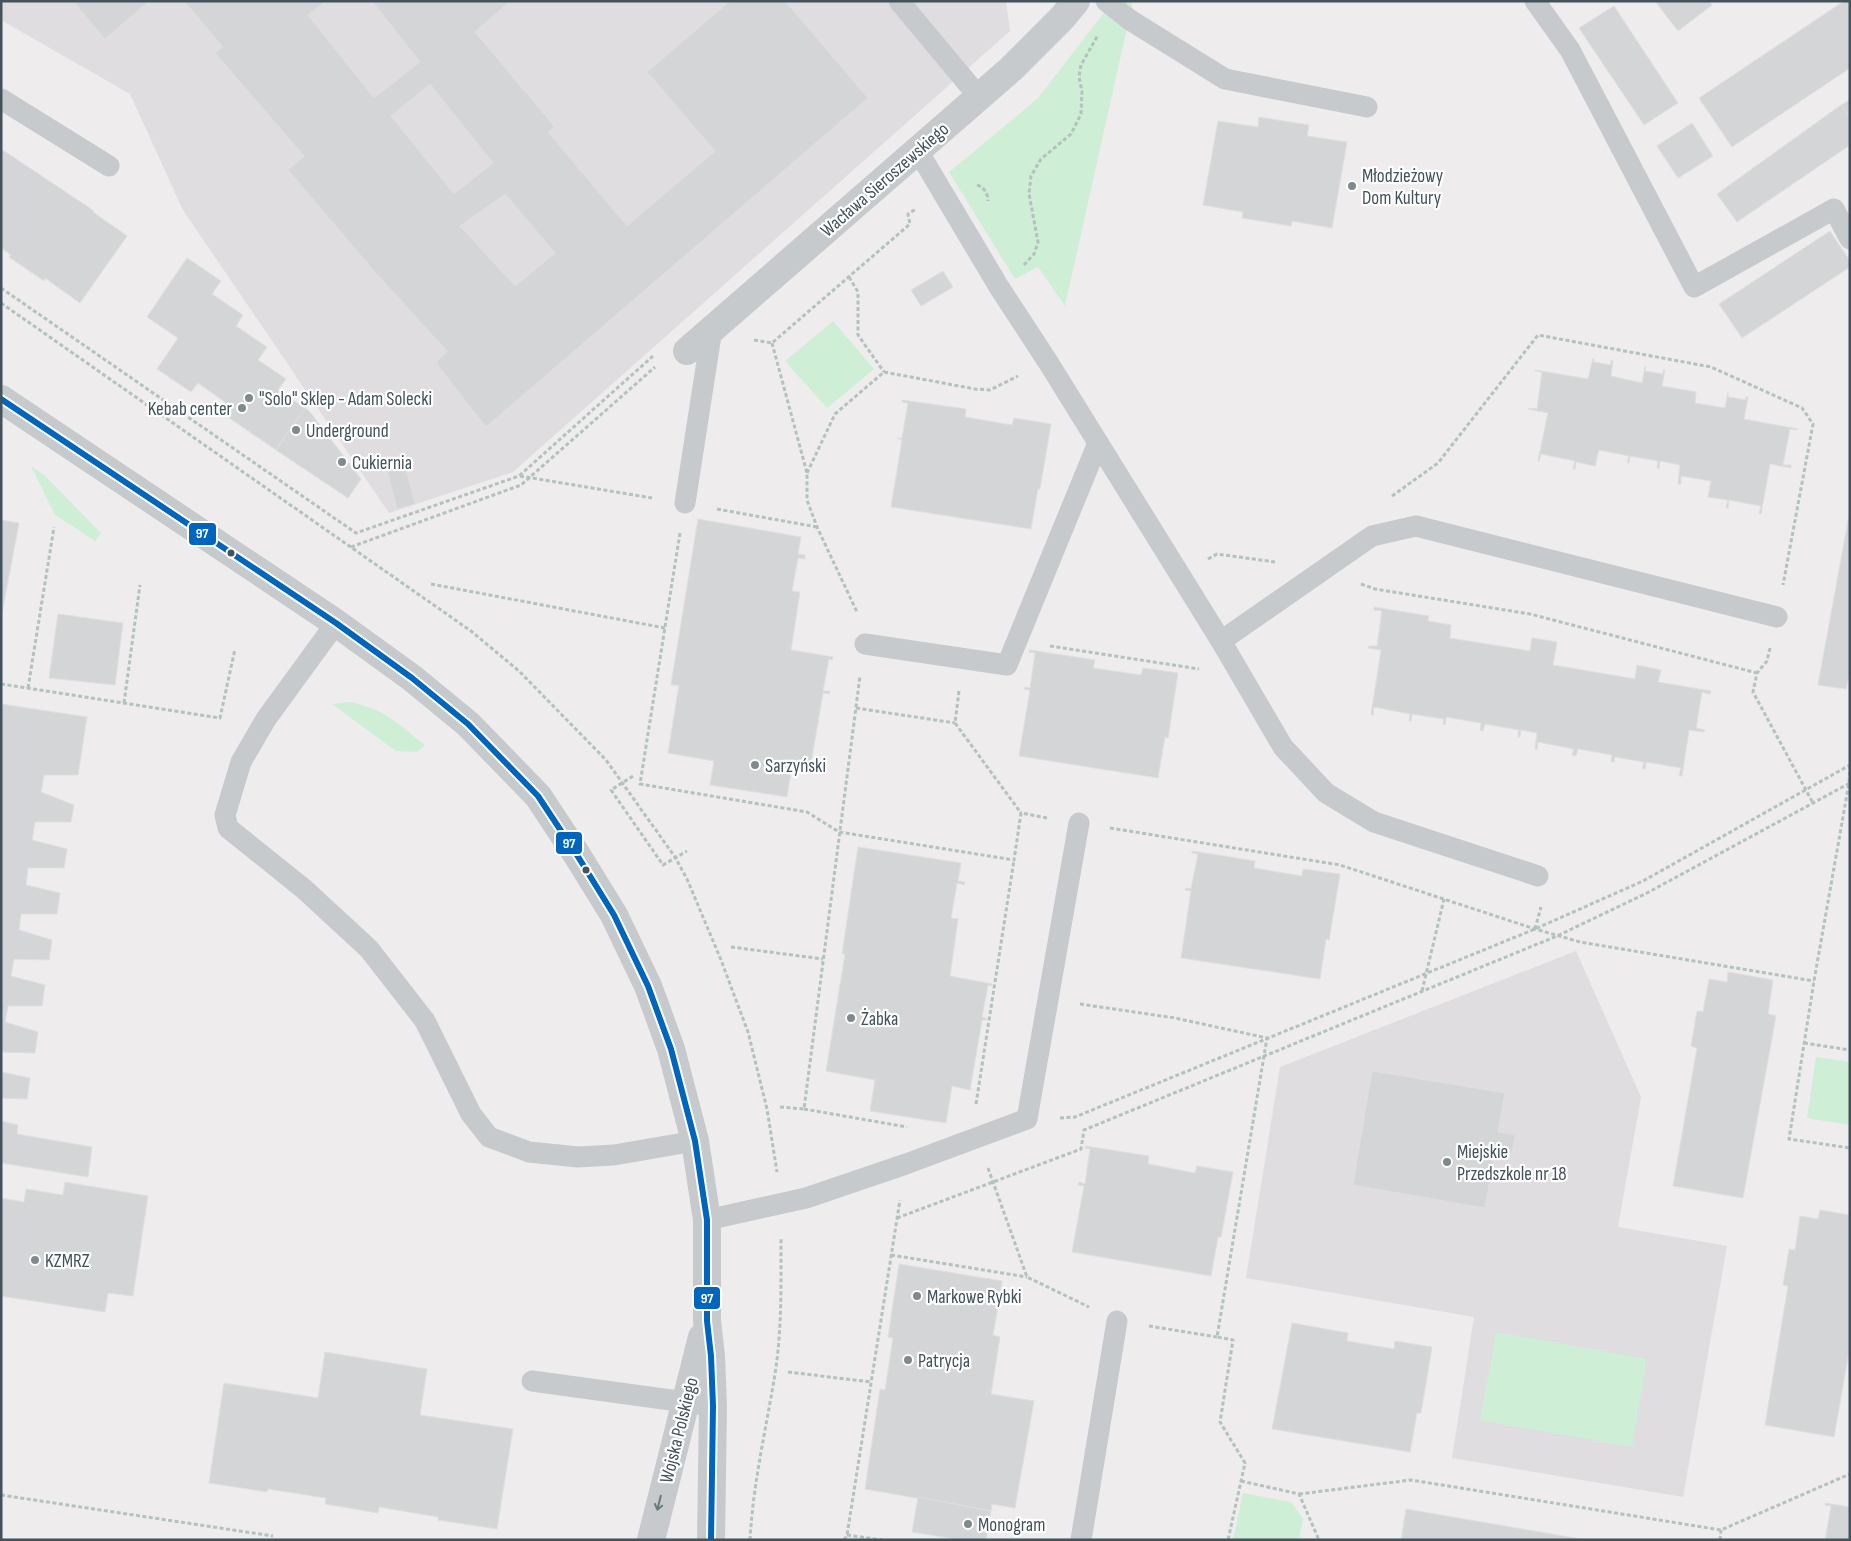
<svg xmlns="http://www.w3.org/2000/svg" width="1851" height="1541" font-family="'Sofia Sans Condensed',sans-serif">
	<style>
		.education { fill: #dfdddf }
		.green { fill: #ceefd6 }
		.building { fill: #d4d5d6; stroke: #dfdfe0; fill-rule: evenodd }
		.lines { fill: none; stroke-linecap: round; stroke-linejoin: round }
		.path { stroke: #b3c2bc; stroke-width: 3; stroke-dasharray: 4 2.5; stroke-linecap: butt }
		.service { stroke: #c6cacc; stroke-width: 21 }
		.minor { stroke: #c6cacc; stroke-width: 28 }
		.tertiary { stroke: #c6cacc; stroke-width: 28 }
		.bus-1-casing { stroke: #fff; stroke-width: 10 }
		.bus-1 { stroke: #0065bd; stroke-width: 6 }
		.oneway { stroke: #6a777d }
		.poi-dot { fill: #7f898e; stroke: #fff; stroke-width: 2 }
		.bus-dot { fill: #43535b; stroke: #fff; stroke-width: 2 }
		.labels { text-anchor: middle; stroke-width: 4.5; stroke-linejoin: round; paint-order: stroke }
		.poi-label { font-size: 19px; fill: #43535b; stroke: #fff; text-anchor: start }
		.street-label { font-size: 19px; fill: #43535b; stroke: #fff }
		.line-badge { stroke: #fff; stroke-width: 2 }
		.badge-label { font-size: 14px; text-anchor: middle; font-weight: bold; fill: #fff }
	</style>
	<rect width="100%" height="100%" fill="#eeeced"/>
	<!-- education -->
	<g class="education">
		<polygon points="1,1 1006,1 1010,31 513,472 389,513 183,210 130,94 1,20"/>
		<polygon points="1576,951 1641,1097 1618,1227 1727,1246 1683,1497 1452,1458 1474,1317 1246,1278 1280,1067"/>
	</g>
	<!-- green -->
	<g class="green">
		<polygon points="1113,1 1133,1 1065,306 1038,267 1015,279 949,172 1038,98"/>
		<polygon points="833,321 874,369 827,408 785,361"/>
		<polygon points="31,466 44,475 101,533 95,541 55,515"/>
		<path d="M351 702C386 710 398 724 425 745L417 752 396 751 332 704Z"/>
		<polygon points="1816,1057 1850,1062 1850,1125 1807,1118"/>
		<polygon points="1496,1332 1647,1359 1632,1447 1480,1420"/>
		<polygon points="1243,1493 1291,1502 1303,1519 1299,1540 1233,1540"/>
	</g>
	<!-- building -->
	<g class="building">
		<polygon points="73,1 149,1 105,39"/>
		<path d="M184 1H326L308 15 374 98 420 62 372 1H510L475 32 555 127 548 132 627 226 715 151 647 72 730 1H785L868 98 486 427 436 363 447 351 374 271 288 170 304 156 215 53 223 47ZM430 84 493 163 454 194 391 116ZM505 194 555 253 515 286 460 226Z"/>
		<polygon points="1655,1 1709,1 1712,5 1678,31"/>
		<polygon points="1844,1 1850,1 1850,68 1732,147 1699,98"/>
		<polygon points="1614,6 1678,103 1644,125 1579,28"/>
		<polygon points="1850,100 1850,118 1841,105"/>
		<polygon points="1841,105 1850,118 1850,145 1737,222 1717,194"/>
		<polygon points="1259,117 1309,125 1307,136 1347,142 1332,228 1292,221 1291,226 1242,218 1243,212 1203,205 1218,121 1258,127"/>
		<polygon points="1692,123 1713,156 1678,178 1657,146"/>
		<polygon points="1,149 94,211 93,212 127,236 80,303 45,278 44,281 9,257 11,255 1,248"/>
		<polygon points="1830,231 1850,261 1850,267 1742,338 1719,304"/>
		<polygon points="187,258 221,281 212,294 243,315 236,326 267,347 258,360 286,379 278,390 305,408 276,450 219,411 225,402 198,383 191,392 157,369 178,338 147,317"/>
		<polygon points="943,271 953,287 921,306 911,290"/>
		<polygon points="1593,358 1594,362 1611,365 1611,360 1613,361 1611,376 1642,383 1645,367 1646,367 1645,371 1663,374 1663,370 1665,370 1662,386 1696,392 1695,403 1725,408 1728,392 1728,397 1746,400 1746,396 1748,397 1744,419 1798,429 1797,430 1790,429 1783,465 1791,465 1791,468 1770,464 1761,514 1759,513 1761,506 1729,500 1728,508 1726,508 1728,500 1708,497 1711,481 1681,476 1681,484 1678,484 1680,465 1660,461 1659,469 1657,468 1658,461 1630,456 1629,463 1627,463 1629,456 1599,450 1595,466 1576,462 1575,469 1573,469 1575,461 1541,454 1539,462 1538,461 1548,413 1528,409 1529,408 1537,409 1542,372 1535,371 1535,370 1588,379"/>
		<polygon points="902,400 966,409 965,417 1012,425 1014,418 1051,424 1040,489 1038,489 1031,529 891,507 902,440 897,438 902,438 908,403 902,402"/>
		<polygon points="305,408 310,412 361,479 348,498 276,450"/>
		<polygon points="405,465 415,504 397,509 387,470"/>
		<polygon points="1850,510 1850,671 1846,689 1818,685"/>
		<polygon points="698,519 801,537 798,554 805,555 805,559 798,558 792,591 800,592 791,650 833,657 832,660 829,659 823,691 830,691 829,694 823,693 811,763 793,761 787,797 710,785 714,761 668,753 679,685 671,685"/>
		<polygon points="1,520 19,523 1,618"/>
		<polygon points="1374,607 1429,616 1428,621 1451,625 1450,638 1530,651 1532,638 1557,642 1553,665 1635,679 1637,665 1661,670 1658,682 1711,691 1710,694 1702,692 1696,728 1705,730 1704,732 1689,730 1682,776 1679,776 1681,768 1646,762 1645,769 1642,769 1644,762 1615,757 1614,762 1611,762 1612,755 1578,749 1576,756 1572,755 1574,749 1538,742 1537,750 1535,749 1537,733 1521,730 1520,737 1518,737 1519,730 1485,724 1483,731 1480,730 1481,723 1446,717 1445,725 1443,724 1444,719 1412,714 1411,721 1409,721 1410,714 1374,707 1373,715 1371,715 1381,650 1368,648 1369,646 1377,646 1382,611 1374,610"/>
		<polygon points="58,614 123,623 115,685 49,678"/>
		<polygon points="1030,650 1095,660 1093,668 1141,675 1143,668 1178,673 1168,738 1165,737 1158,778 1019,756 1030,690 1024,689 1025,687 1030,688 1035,653 1029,652"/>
		<polygon points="1,704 87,717 78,775 44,775 41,792 74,805 71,822 35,822 32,840 67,849 64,868 28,868 26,885 60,893 57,914 21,914 19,930 52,940 49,960 14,959 11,976 45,985 42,1006 8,1006 5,1022 38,1032 35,1053 1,1052"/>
		<polygon points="858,847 961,863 958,881 965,882 964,885 957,883 951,918 958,919 950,976 992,984 992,986 988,985 982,1017 986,1018 986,1020 982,1020 970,1090 952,1086 946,1123 870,1111 875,1080 826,1071 845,954 842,954"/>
		<polygon points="1192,851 1255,861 1254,868 1302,876 1303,869 1340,874 1329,940 1326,939 1320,979 1181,958 1191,891 1185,890 1186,888 1191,889 1198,854 1192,853"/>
		<polygon points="1728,972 1773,980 1768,1014 1776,1016 1743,1198 1673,1186 1697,1048 1691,1046 1697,1011 1703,1012 1709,979 1727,982"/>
		<polygon points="1372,1071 1505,1093 1498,1132 1515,1135 1512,1153 1495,1150 1485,1208 1353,1185"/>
		<polygon points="1,1072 30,1078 27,1099 1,1098"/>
		<polygon points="1,1121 18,1125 17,1134 92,1147 88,1177 1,1163"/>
		<polygon points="1085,1146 1149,1156 1148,1164 1195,1173 1197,1166 1233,1172 1221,1237 1218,1237 1211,1276 1072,1252 1084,1186 1078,1185 1079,1182 1085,1184 1090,1149 1085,1148"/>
		<polygon points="65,1182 148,1196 133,1296 108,1293 105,1312 1,1296 1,1198 24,1202 26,1189 63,1195"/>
		<polygon points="1820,1210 1850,1215 1850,1346 1834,1437 1765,1425 1788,1286 1783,1285 1789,1249 1795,1250 1800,1216 1818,1219"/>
		<polygon points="899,1264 1002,1281 999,1299 1006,1300 1006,1302 999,1301 993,1335 1000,1337 991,1394 1034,1401 1015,1508 992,1504 991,1511 865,1489 880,1389 885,1390 893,1338 888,1337"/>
		<polygon points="1292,1323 1348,1333 1347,1341 1394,1349 1395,1341 1432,1347 1421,1413 1417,1413 1410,1452 1272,1429"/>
		<polygon points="325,1352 427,1369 420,1415 513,1429 497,1529 438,1520 438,1517 379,1507 378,1513 325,1504 326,1498 268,1489 267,1492 209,1483 224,1383 318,1398"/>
		<polygon points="918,1497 991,1511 986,1540 962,1540 912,1532"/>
		<polygon points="1825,1503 1850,1507 1850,1540 1825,1540 1831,1506 1825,1505"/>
		<polygon points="1406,1509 1587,1540 1401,1540"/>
	</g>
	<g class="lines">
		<!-- path -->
		<g class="path">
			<path d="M977 185C984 187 988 194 988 201"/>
			<polyline points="1024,265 1034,254 1038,242 1029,194 1031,176 1041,159 1071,134 1081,114 1082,92 1079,77 1081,65 1098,35"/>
			<polyline points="849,277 858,292 858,335 884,372"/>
			<polyline points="1,288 356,533 519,476 653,356"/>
			<polyline points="1,303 471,631 519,671 606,760 675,857 687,879 721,960 748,1032 767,1109 777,1172"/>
			<polyline points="754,340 772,343 910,224 908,214 916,209"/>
			<polyline points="772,343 807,473 807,500 817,527 857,612"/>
			<polyline points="807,473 835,414 884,372 975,389 990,390 1018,376"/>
			<polyline points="520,476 652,498"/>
			<polyline points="1392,496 1438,463 1538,335 1711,367 1802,408 1813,424 1783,585"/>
			<polyline points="717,509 817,527"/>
			<polyline points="680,533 640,784 807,812 839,832 1014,860 1021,813 1047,818"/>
			<polyline points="351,547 521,485 655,367"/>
			<polyline points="1208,559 1217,554 1275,562"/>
			<polyline points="431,584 665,628"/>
			<polyline points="1361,584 1375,589 1530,614 1757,673"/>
			<polyline points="1050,646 1199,669"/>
			<polyline points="1770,648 1767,661 1757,673 1753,692 1813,803"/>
			<polyline points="1,684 220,718 235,649"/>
			<polyline points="28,688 54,527"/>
			<polyline points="959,691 955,723 1021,813"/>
			<polyline points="124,703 140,585"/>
			<polyline points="856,708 955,723"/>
			<polyline points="1850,765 1849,783 1814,981 1789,1139 1850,1148"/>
			<polyline points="633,776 611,790 663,865 687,851"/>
			<polyline points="1110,828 1340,865 1535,929 1580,942 1814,981"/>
			<polyline points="1535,929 1541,907"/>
			<polyline points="731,947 823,959"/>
			<polyline points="1422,991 1444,899"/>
			<polyline points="1080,1004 1175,1018 1267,1038 1217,1337 1233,1340 1220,1422 1245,1463 1228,1540"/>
			<polyline points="1804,1043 1850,1050"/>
			<polyline points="976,1104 1014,860"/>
			<polyline points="780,1107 804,1109 860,676"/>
			<polyline points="804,1109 907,1127"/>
			<polyline points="1060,1118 1075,1117 1535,929 1643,881 1850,765"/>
			<polyline points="988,1168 1027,1277 1089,1307"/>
			<polyline points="897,1218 1081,1149 1084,1130 1557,936 1647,893 1850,783"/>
			<polyline points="891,1255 1027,1277"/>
			<polyline points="1149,1326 1217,1337"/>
			<polyline points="788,1372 871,1382"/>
			<polyline points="1241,1481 1299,1494 1319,1540"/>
			<polyline points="1299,1494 1411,1480 1721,1530 1850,1474"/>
			<polyline points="1,1495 273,1536"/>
			<polyline points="847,1535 882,1540"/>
			<path d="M750 1540C753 1484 766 1429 775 1374 782 1329 781 1283 781 1238"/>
			<polyline points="844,1540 847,1535 900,1200"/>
			<polyline points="1720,1540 1721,1530"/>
		</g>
		<!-- service -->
		<g class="service">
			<polyline points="899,1 979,97"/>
			<polyline points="1106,1 1130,20 1225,79 1367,107"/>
			<polyline points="1535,1 1570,50 1694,287 1834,209 1850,239"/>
			<polyline points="1,99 109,166"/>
			<polyline points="918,151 999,287 1048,362 1221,641 1283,747 1326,793 1374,822 1538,876"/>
			<polyline points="685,503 712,329"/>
			<polyline points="336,623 266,719 241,762 225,815 228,828 304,889 369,949 425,1021 471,1114 489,1137 529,1152 578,1157 614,1155 695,1141"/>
			<polyline points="1221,641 1372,536 1416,526 1777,617"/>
			<polyline points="865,644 1007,665 1098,443"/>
			<polyline points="707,1220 806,1198 906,1164 1027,1119 1079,823"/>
			<polyline points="532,1381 700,1404"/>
			<polyline points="1081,1540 1117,1321"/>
		</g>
		<!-- minor -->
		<polyline class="minor" points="687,351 1011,69 1062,18 1076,1"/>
		<!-- tertiary -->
		<g class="tertiary">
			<polyline points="1,399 336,623 412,678 468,724 538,796 577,855 614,915 648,986 671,1049 695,1141 707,1220 707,1321 711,1356 713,1406 711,1540"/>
			<polyline points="651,1540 702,1337"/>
		</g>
		<!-- bus-1 casing -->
		<g class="bus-1-casing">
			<polyline id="bus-1" points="1,399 336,623 412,678 468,724 538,796 577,855 614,915 648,986 671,1049 695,1141 707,1220 707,1321 711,1356 713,1406 711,1540"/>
		</g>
		<!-- bus-1 -->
		<use href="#bus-1" class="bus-1"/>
	</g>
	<!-- one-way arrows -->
	<defs><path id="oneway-shaft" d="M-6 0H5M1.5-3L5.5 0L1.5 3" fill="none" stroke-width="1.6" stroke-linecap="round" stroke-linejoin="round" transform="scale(1.25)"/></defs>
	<use class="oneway" href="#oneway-shaft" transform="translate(659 1503) rotate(104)"/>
	<!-- markers -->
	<g class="poi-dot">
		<circle cx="1352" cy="186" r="5"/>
		<circle cx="249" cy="398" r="5"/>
		<circle cx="242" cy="408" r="5"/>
		<circle cx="296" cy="430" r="5"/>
		<circle cx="342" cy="462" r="5"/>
		<circle cx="755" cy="765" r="5"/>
		<circle cx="851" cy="1018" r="5"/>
		<circle cx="1447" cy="1162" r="5"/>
		<circle cx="35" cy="1260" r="5"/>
		<circle cx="917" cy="1296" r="5"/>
		<circle cx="908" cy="1360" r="5"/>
		<circle cx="968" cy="1524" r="5"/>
	</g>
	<g class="bus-dot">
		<circle cx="231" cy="553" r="4.5"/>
		<circle cx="586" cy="870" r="4.5"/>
	</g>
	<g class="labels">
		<!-- poi labels -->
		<g class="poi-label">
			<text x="1362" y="182">Młodzieżowy<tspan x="1362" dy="22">Dom Kultury</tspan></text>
			<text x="259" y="405">"Solo" Sklep - Adam Solecki</text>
			<text x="232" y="415" text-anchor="end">Kebab center</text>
			<text x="306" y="437">Underground</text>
			<text x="352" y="469">Cukiernia</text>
			<text x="765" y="772">Sarzyński</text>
			<text x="861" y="1025">Żabka</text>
			<text x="1457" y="1158">Miejskie<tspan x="1457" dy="22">Przedszkole nr 18</tspan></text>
			<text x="45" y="1267">KZMRZ</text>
			<text x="927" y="1303">Markowe Rybki</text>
			<text x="918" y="1367">Patrycja</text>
			<text x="978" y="1531">Monogram</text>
		</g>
		<!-- street labels -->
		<g class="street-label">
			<text transform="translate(884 179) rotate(-41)" y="7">Wacława Sieroszewskiego</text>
			<text transform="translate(678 1430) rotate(-76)" y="7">Wojska Polskiego</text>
		</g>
	</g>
	<g class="line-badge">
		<rect x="188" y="522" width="29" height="24" rx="5" fill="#0065bd"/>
		<rect x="555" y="831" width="28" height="24" rx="5" fill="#0065bd"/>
		<rect x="693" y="1286" width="28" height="24" rx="5" fill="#0065bd"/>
	</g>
	<g class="badge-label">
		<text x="202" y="538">97</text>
		<text x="569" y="848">97</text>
		<text x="707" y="1303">97</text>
	</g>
	<!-- border -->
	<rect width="1851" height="1541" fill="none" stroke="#43535b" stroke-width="5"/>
</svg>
